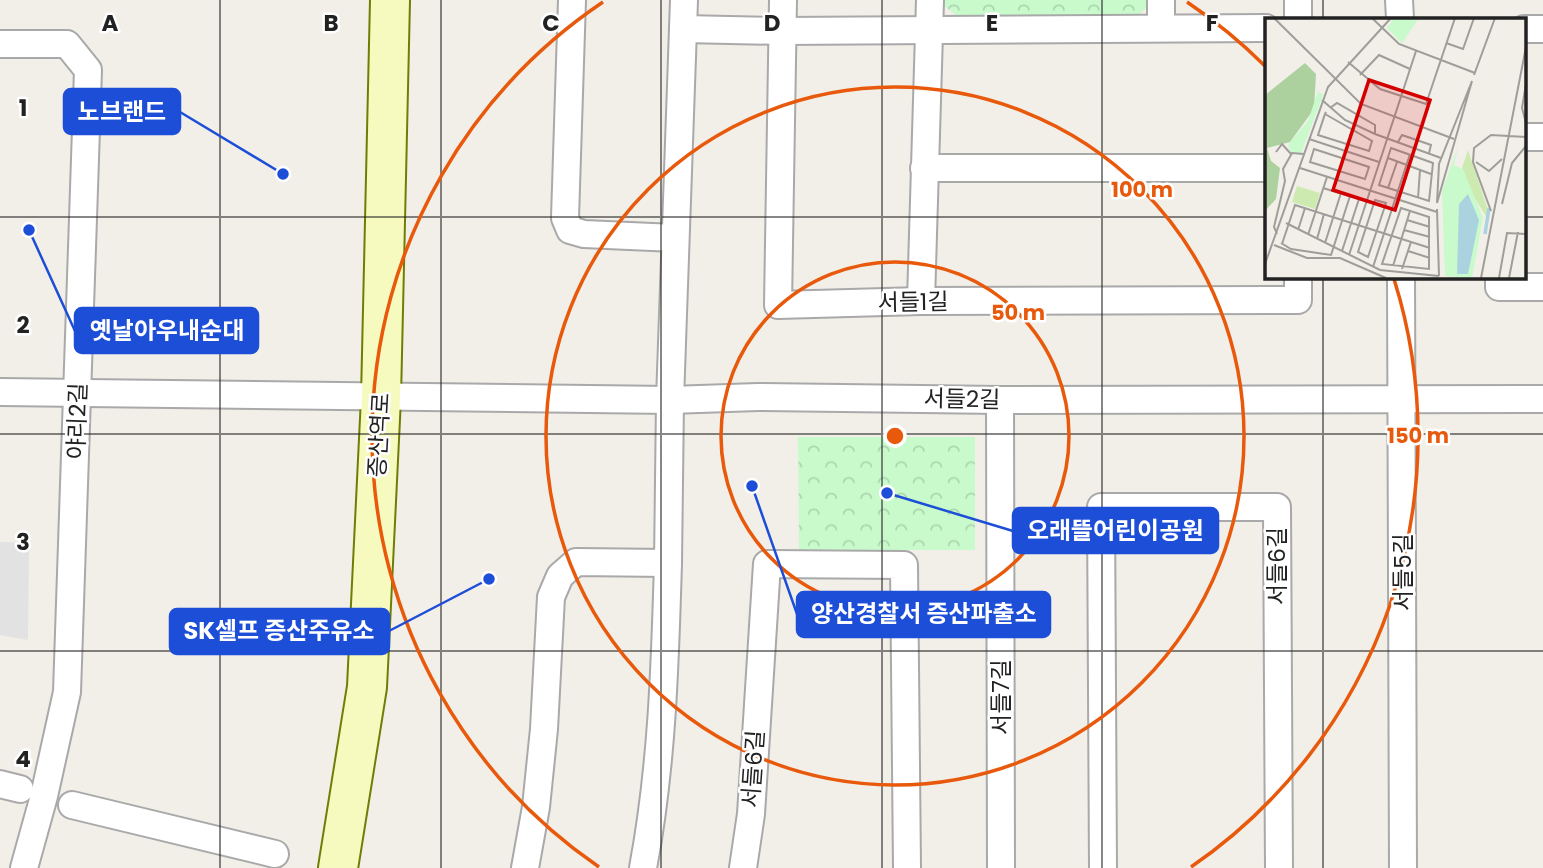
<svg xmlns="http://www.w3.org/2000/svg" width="1543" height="868" font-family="Poppins,'Noto Sans KR',sans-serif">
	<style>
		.park { fill: url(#park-crowns) }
		.parking { fill: #e2e2e2 }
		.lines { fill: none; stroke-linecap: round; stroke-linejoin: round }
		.street-casing { stroke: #a9a9a9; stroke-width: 30 }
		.secondary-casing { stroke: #707d05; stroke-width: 42 }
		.street { stroke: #fff; stroke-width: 26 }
		.secondary { stroke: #f7fabf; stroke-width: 38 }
		.grid { fill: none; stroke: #222; stroke-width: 2; stroke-opacity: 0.55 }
		.ring { fill: none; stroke: #e8590c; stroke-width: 3.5 }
		.labels { text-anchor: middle; stroke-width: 5; stroke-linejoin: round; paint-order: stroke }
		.street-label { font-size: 23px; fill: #222; stroke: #fff }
		.inset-river { fill: none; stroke: #aad3df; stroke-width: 3.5 }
		.inset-road { fill: none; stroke: #9f9d99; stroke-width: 2 }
		.view { fill: #d40000; fill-opacity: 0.15; stroke: #d40000; stroke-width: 3.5 }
		.inset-edge { fill: none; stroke: #222; stroke-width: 3.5 }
		.grid-label { font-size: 23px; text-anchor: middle; font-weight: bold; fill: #222; stroke: #fff; stroke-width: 5; stroke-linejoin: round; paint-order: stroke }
		.centre { fill: #e8590c; stroke: #fff; stroke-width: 3.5 }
		.ring-label { font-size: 21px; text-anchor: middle; font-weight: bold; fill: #e8590c; stroke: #fff; stroke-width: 5; stroke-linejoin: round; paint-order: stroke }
		.leader { fill: none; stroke: #1d4ed8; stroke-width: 2.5 }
		.callout-dot { fill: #1d4ed8; stroke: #fff; stroke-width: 2.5 }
		.callout { fill: #1d4ed8; stroke: #1d4ed8; stroke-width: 2.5 }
		.callout-label { font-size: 24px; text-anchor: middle; font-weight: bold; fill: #fff }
	</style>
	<defs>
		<pattern id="park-crowns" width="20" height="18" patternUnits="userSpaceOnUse" patternTransform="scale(1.75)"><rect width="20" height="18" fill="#c8facc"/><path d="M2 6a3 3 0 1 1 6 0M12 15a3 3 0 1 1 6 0" fill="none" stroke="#acd6af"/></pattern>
	</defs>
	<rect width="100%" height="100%" fill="#f2efe9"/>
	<!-- park -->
	<g class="park">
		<polygon points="941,0 1150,0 1150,4 1139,15 956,15 941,3"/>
		<polygon points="798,437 975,437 975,550 799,550"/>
	</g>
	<!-- parking -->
	<polygon class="parking" points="0,542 29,543 28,640 0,635"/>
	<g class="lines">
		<!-- street casing -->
		<g class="street-casing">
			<g id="street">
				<polyline points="572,0 565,218 570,230 584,234 675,238"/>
				<polyline points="783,0 778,305 921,301 1298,300 1298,276"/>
				<polyline points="1298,0 1298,19"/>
				<polyline points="1399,0 1400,19"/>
				<polyline points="1161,28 1161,0"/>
				<polyline points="683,29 782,31 1266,28"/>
				<polyline points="1524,29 1543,29"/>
				<polyline points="0,44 67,44 88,70 67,692 44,796 24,868"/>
				<polyline points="1524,137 1543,137"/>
				<polyline points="924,168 1266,168"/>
				<polyline points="1401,276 1403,868"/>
				<polyline points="1499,276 1499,287 1543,287"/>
				<polyline points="921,301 930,0"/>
				<polyline points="0,392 670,400 758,397 1000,400 1543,399"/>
				<polyline points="1000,400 1001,868"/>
				<polyline points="0,784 20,789"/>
				<polyline points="72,805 275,854"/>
				<polyline points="525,868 536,807 544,729 551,597 560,576 576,562 668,563 670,400 684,0"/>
				<path d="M643 868C662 767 665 666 668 563"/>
				<polyline points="743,868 751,814 767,564 904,565 907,868"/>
				<polyline points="1103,868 1101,507 1277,507 1279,868"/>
			</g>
		</g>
		<!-- secondary casing -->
		<g class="secondary-casing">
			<polyline id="secondary" points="338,868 367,687 381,398 390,0"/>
		</g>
		<!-- street -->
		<use href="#street" class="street"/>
		<!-- secondary -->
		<use href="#secondary" class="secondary"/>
	</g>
	<!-- grid -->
	<path class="grid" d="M220 0V868M441 0V868M661 0V868M882 0V868M1102 0V868M1323 0V19M0 217H1266M1524 217H1543M1323 276V868M0 434H1543M0 651H1543"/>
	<!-- distance rings -->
	<g class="ring">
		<circle cx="895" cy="436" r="174"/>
		<circle cx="895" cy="436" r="349"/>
		<path d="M599 867A523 523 0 0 1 603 2M1187 2A523 523 0 0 1 1265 66M1394 279A523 523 0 0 1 1191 867"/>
	</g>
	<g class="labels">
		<!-- street labels -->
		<g class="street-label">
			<text transform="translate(913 302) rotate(-1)" y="8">서들1길</text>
			<text transform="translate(962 399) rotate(1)" y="8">서들2길</text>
			<text transform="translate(77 421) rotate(-88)" y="8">야리2길</text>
			<text transform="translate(379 435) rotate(-87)" y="8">증산역로</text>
			<text transform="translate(1277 566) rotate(-90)" y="8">서들6길</text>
			<text transform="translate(1403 572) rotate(-90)" y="8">서들5길</text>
			<text transform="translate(1001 697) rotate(-90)" y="8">서들7길</text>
			<text transform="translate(753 769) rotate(-86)" y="8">서들6길</text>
		</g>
	</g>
	<!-- overview -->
	<g transform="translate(1265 18)">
		<rect width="261" height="261" fill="#f2efe9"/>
		<path d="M203 132 223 192 222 200 201 166 197 150ZM32 168 55 175 50 191 27 184Z" fill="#cdebb0"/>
		<path d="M40 45 51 56 49 91 25 124 2 130 6 143 15 150 11 181 0 193V77Z" fill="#add19e"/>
		<path d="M129 0H154L137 25 122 10ZM53 73 58 77 36 135 26 134 23 127 43 103ZM193 129 189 147 198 151 218 200 207 260 180 258 177 173Z" fill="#c8facc"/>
		<path d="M203 176 214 202 203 256H192L194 186Z" fill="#aad3df"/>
		<path class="inset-river" d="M220 216 224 190"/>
		<path class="inset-road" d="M9 0 96 86 189 121M107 0 134 26 210 55M181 25 198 31 209 0M83 44 115 71 161 86 190 0M95 57 114 37 145 51M209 57 230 0M261 66 257 90 261 105M57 82 80 102 110 116M65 90 72 85 110 107V116L176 140M60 96 107 123 104 133 53 117 60 96 61 94M44 121 114 144M133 124 137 117 166 127 164 135M126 130 168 145 164 183 114 167ZM49 131 104 149 100 161 45 144ZM11 134 17 126 26 136M123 140 166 156M211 144 224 153 237 141M35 150 172 194M58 170 94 181 77 233M123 170 132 144M153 180 155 152M110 182 121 185 103 239 93 234ZM172 185 174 146 207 63M172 185 207 63M237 186 247 145 261 128M136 190 164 199V251L117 246ZM172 191 174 258M226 193 208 144 209 130 226 117 261 119M142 202 165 209M21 205 115 252 174 258M33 212 40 190M139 212 165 219M12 216 9 209 20 163 18 151 27 135 39 136M43 217 62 159M52 221 59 196M16 225 26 231 66 237 85 178M60 225 76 175M17 226 30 187 165 230M9 227 42 240H75L121 260M143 233 165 240M84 237 151 33M0 246 63 69 126 0M128 248 145 193M108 249 145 136M137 251 146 224M216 260 261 29M234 260 242 215 261 216M244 260 253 214"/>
		<path class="view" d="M104 62 165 82 130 192 68 172Z"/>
		<rect width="261" height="261" class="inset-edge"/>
	</g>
	<g class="grid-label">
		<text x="110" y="31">A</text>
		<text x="331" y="31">B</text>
		<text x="551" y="31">C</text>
		<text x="772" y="31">D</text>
		<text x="992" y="31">E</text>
		<text x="1212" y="31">F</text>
		<text x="23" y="116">1</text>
		<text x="23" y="333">2</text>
		<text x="23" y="550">3</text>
		<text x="23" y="767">4</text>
	</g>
	<circle cx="895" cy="436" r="10" class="centre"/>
	<g class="ring-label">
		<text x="1142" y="197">100 m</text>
		<text x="1018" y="320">50 m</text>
		<text x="1418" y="443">150 m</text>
	</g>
	<!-- callouts -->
	<path class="leader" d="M283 174L180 112M29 230L75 331M887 493L1013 531M752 486L797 614M489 579L389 631"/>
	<g class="callout-dot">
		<circle cx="283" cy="174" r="7"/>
		<circle cx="29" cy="230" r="7"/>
		<circle cx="887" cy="493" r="7"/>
		<circle cx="752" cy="486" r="7"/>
		<circle cx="489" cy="579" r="7"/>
	</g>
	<g class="callout">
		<rect x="64" y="89" width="116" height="45" rx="7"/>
		<rect x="75" y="308" width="183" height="45" rx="7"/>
		<rect x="1013" y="508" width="205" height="45" rx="7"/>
		<rect x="797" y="592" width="253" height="45" rx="7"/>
		<rect x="170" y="609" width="219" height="45" rx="7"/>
	</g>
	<g class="callout-label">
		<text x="122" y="120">노브랜드</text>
		<text x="167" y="339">옛날아우내순대</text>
		<text x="1115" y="539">오래뜰어린이공원</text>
		<text x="924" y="622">양산경찰서 증산파출소</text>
		<text x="279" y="639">SK셀프 증산주유소</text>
	</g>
</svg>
